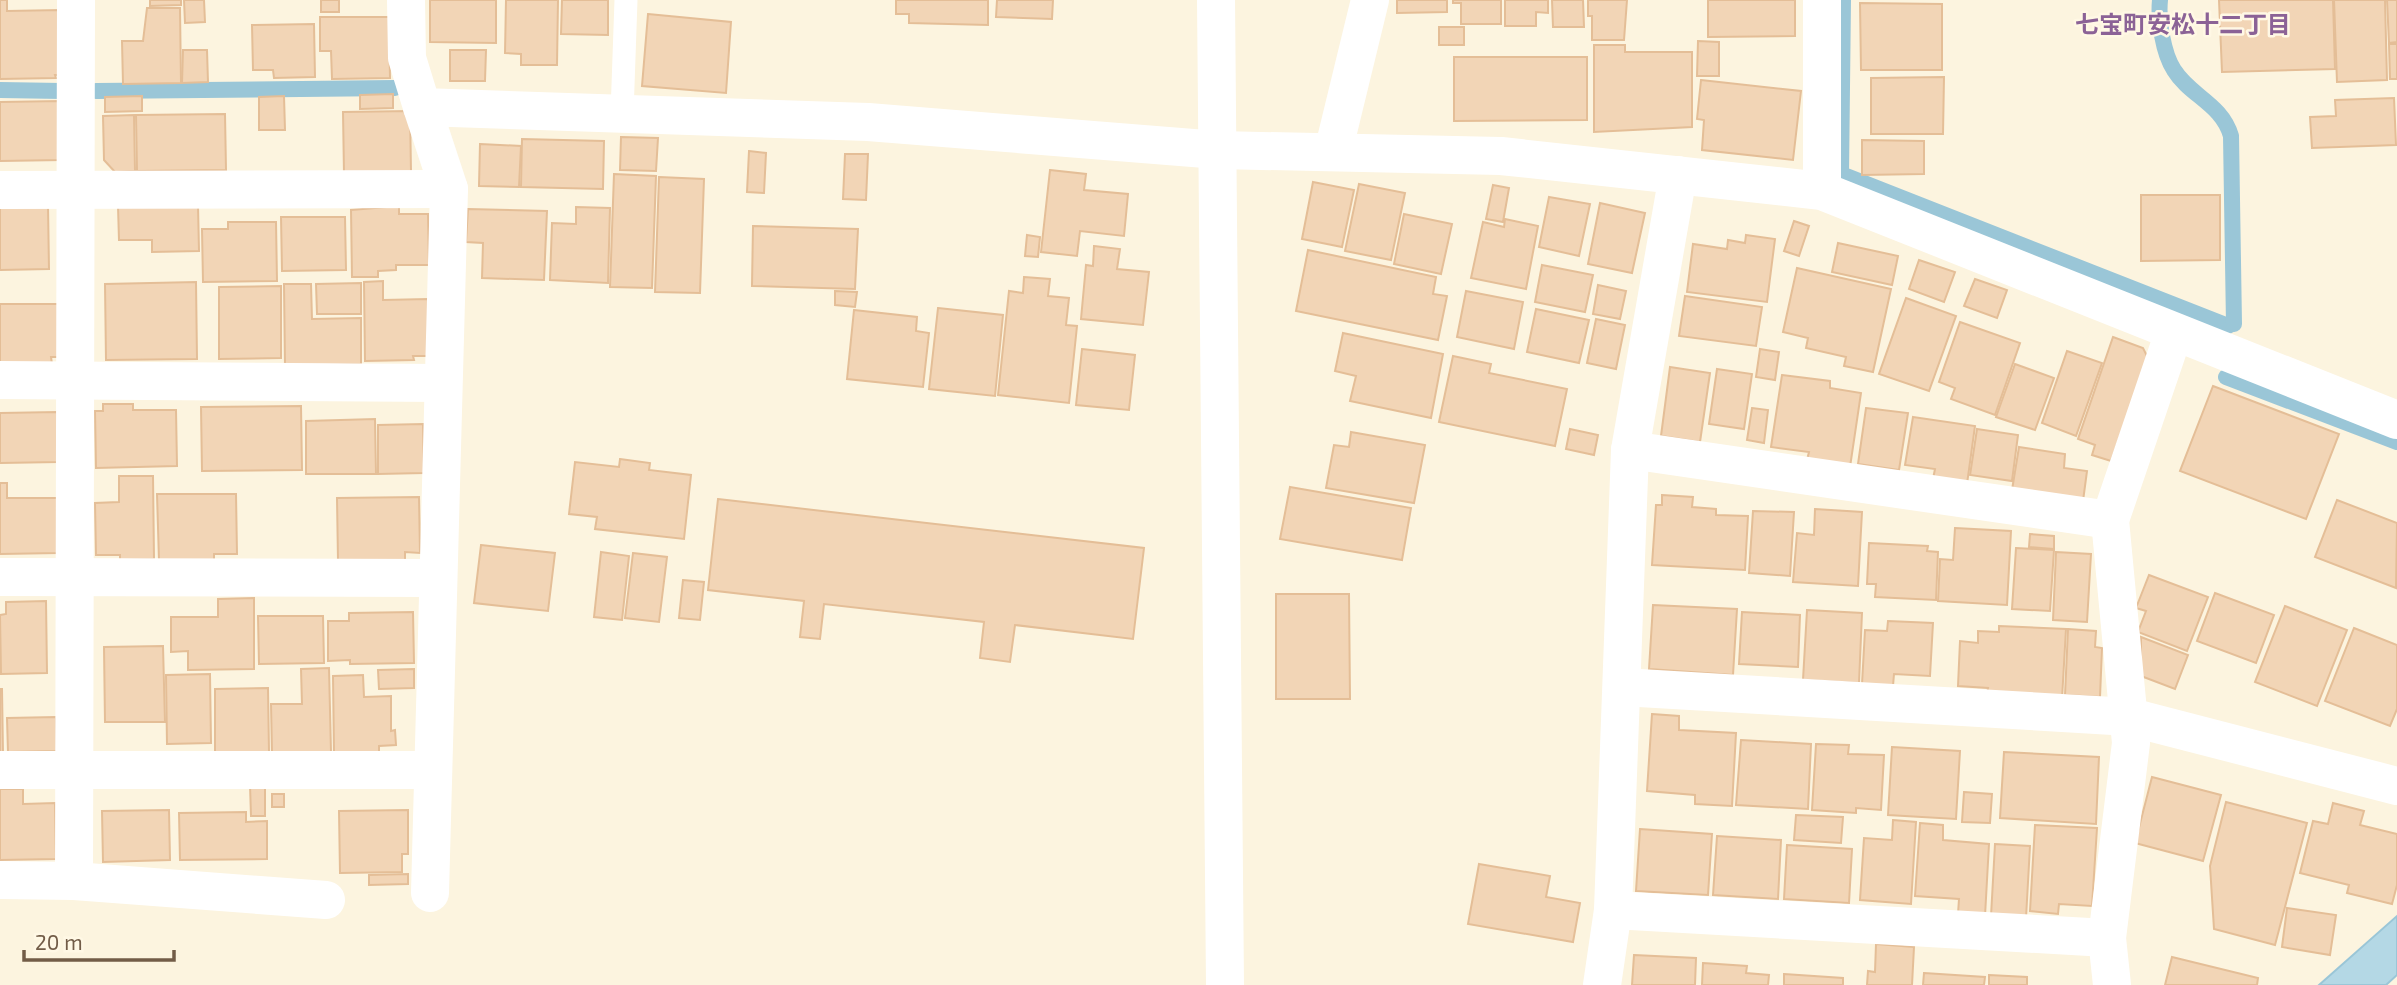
<svg xmlns="http://www.w3.org/2000/svg" width="2397" height="985" font-family="'Exo 2','Noto Sans JP',sans-serif">
	<style>
		.water { fill: #b4d8e5; stroke: #9ac6d7; stroke-width: 2 }
		.lines { fill: none; stroke-linecap: round; stroke-linejoin: round }
		.stream { stroke: #9ac6d7; stroke-width: 16 }
		.building { fill: #f2d5b6; stroke: #e4be97; stroke-width: 2 }
		.lane { stroke: #fff; stroke-width: 23 }
		.street { stroke: #fff; stroke-width: 38 }
		.secondary { stroke: #fff; stroke-width: 38 }
		.labels { text-anchor: middle; stroke-width: 5; stroke-linejoin: round; paint-order: stroke }
		.neighbourhood-label { font-size: 24px; font-weight: bold; fill: #8b6296; stroke: #fff8e5 }
	</style>
	<rect width="100%" height="100%" fill="#fcf4df"/>
	<!-- water -->
	<polygon class="water" points="2397,916 2397,975 2386,985 2319,985"/>
	<g class="lines">
		<!-- stream -->
		<g class="stream">
			<polyline points="1843,0 1841,174 2228,326"/>
			<path d="M2160 0C2158 20 2163 53 2174 70 2190 96 2222 104 2231 136L2234 324"/>
			<polyline points="0,90 62,91"/>
			<polyline points="96,91 395,88"/>
			<polyline points="2226,377 2397,442"/>
		</g>
	</g>
	<!-- building -->
	<g class="building">
		<polygon points="0,0 7,0 7,11 61,10 62,75 55,75 56,78 0,79"/>
		<polygon points="150,0 181,0 181,5 150,6"/>
		<polygon points="184,0 204,0 205,22 185,23"/>
		<rect x="321" y="0" width="18" height="12"/>
		<polygon points="430,0 496,0 496,43 430,42"/>
		<polygon points="506,0 558,0 557,65 521,65 521,54 505,53"/>
		<polygon points="562,0 608,0 608,35 561,34"/>
		<polygon points="896,0 988,0 988,25 909,23 909,14 896,14"/>
		<polygon points="997,0 1053,0 1052,19 996,17"/>
		<polygon points="1397,0 1447,0 1447,12 1397,13"/>
		<polygon points="1453,0 1501,0 1501,24 1461,24 1461,3 1453,3"/>
		<polygon points="1505,0 1548,0 1548,13 1536,12 1536,26 1505,26"/>
		<polygon points="1552,0 1583,0 1584,27 1553,27"/>
		<polygon points="1588,0 1627,0 1624,40 1592,40 1592,16 1588,16"/>
		<polygon points="1708,0 1795,0 1795,36 1708,37"/>
		<polygon points="2219,0 2333,0 2335,69 2222,72"/>
		<polygon points="2334,0 2385,0 2387,80 2337,82"/>
		<polygon points="2387,0 2397,0 2397,42 2389,43"/>
		<polygon points="1860,3 1942,4 1942,70 1861,70"/>
		<polygon points="147,8 180,8 181,83 123,84 122,41 143,41"/>
		<polygon points="648,14 731,22 726,93 642,86"/>
		<polygon points="320,17 389,17 390,78 332,79 331,51 320,51"/>
		<polygon points="314,24 315,77 274,78 273,70 253,70 252,25"/>
		<rect x="1439" y="27" width="25" height="18"/>
		<polygon points="1698,41 1719,42 1719,76 1697,76"/>
		<polygon points="2389,44 2397,44 2397,79 2390,79"/>
		<polygon points="1594,45 1625,45 1625,52 1692,52 1692,127 1594,132"/>
		<polygon points="183,50 207,50 208,82 182,83"/>
		<polygon points="450,50 486,50 485,81 450,81"/>
		<polygon points="1454,57 1587,57 1587,120 1454,121"/>
		<polygon points="1944,77 1943,134 1871,134 1871,78"/>
		<polygon points="1701,80 1801,91 1793,160 1702,150 1704,120 1697,119"/>
		<polygon points="393,94 393,108 360,109 360,95"/>
		<polygon points="142,96 142,111 105,112 105,97"/>
		<polygon points="284,96 285,130 259,130 259,97"/>
		<polygon points="2394,98 2396,145 2312,148 2310,117 2336,116 2335,100"/>
		<polygon points="61,101 62,160 0,161 0,102"/>
		<polygon points="410,111 411,172 344,174 343,112"/>
		<polygon points="225,114 226,170 137,171 136,115"/>
		<polygon points="134,115 135,171 115,172 104,160 103,116"/>
		<polygon points="621,137 658,138 656,171 620,170"/>
		<polygon points="522,139 604,141 603,189 521,187"/>
		<polygon points="1862,140 1924,141 1924,174 1862,175"/>
		<polygon points="480,144 521,146 519,187 479,186"/>
		<polygon points="749,151 766,153 764,193 747,192"/>
		<polygon points="845,154 868,154 866,200 843,199"/>
		<polygon points="1050,170 1086,174 1084,190 1128,194 1124,236 1080,231 1077,256 1041,252"/>
		<polygon points="614,174 656,176 652,288 610,287"/>
		<polygon points="659,177 704,179 700,293 655,292"/>
		<polygon points="1313,182 1354,190 1342,247 1302,239"/>
		<polygon points="1359,184 1405,193 1391,260 1345,251"/>
		<polygon points="1493,185 1509,188 1503,222 1486,219"/>
		<polygon points="2141,195 2220,195 2220,260 2141,261"/>
		<polygon points="1549,197 1590,204 1579,256 1539,247"/>
		<polygon points="1600,203 1645,213 1632,273 1588,264"/>
		<polygon points="48,205 49,269 0,270 0,206"/>
		<polygon points="198,205 199,251 152,252 152,240 119,240 118,206"/>
		<polygon points="399,206 399,214 428,214 429,265 396,265 396,270 378,271 378,277 352,277 351,210"/>
		<polygon points="576,207 610,208 608,283 550,280 552,223 576,224"/>
		<polygon points="468,209 547,211 544,280 482,278 483,243 466,242"/>
		<polygon points="1404,214 1452,224 1441,274 1394,264"/>
		<polygon points="281,217 345,217 346,270 282,271"/>
		<polygon points="1505,219 1538,226 1526,289 1471,278 1483,222 1504,227"/>
		<polygon points="1794,221 1809,226 1799,256 1784,251"/>
		<polygon points="228,222 276,222 277,281 203,282 202,229 228,229"/>
		<polygon points="753,226 858,229 855,289 752,286"/>
		<polygon points="1027,235 1040,237 1038,257 1025,256"/>
		<polygon points="1746,235 1775,239 1767,302 1687,292 1693,244 1727,249 1728,240 1745,243"/>
		<polygon points="1838,243 1898,256 1892,285 1832,272"/>
		<polygon points="1094,246 1120,249 1117,269 1149,272 1143,325 1081,319 1086,265 1093,266"/>
		<polygon points="1308,250 1436,277 1433,294 1447,296 1438,340 1296,311"/>
		<polygon points="1919,260 1955,272 1944,302 1909,289"/>
		<polygon points="1542,265 1593,275 1585,312 1535,302"/>
		<polygon points="1797,268 1891,289 1873,372 1844,366 1846,357 1806,348 1808,338 1783,332"/>
		<polygon points="1024,277 1050,279 1048,296 1069,298 1066,325 1077,326 1069,403 998,395 1009,291 1023,293"/>
		<polygon points="1975,279 2007,290 1997,318 1964,306"/>
		<polygon points="383,281 383,300 428,299 429,356 413,356 414,360 365,361 364,282"/>
		<polygon points="196,282 197,359 106,360 105,284"/>
		<polygon points="361,283 361,314 317,314 316,284"/>
		<polygon points="284,284 311,284 312,319 361,318 361,364 285,366"/>
		<polygon points="1598,285 1626,291 1620,319 1593,314"/>
		<polygon points="281,286 281,358 219,359 219,287"/>
		<polygon points="835,291 857,292 855,307 835,305"/>
		<polygon points="1466,291 1523,302 1514,349 1457,337"/>
		<polygon points="1685,296 1762,307 1756,346 1679,336"/>
		<polygon points="1906,298 1956,316 1929,391 1879,374"/>
		<polygon points="0,304 62,304 62,357 51,357 52,364 0,365"/>
		<polygon points="938,308 1003,315 995,396 929,389"/>
		<polygon points="1536,309 1589,320 1579,363 1527,352"/>
		<polygon points="854,310 917,317 916,331 929,333 923,387 847,379"/>
		<polygon points="1596,319 1625,325 1616,369 1587,363"/>
		<polygon points="1960,322 2020,343 1995,415 1951,399 1955,388 1939,382"/>
		<polygon points="1343,333 1443,354 1431,418 1350,401 1356,376 1335,371"/>
		<polygon points="2113,337 2143,348 2148,358 2111,461 2092,455 2095,445 2078,439"/>
		<polygon points="1082,349 1135,355 1129,410 1076,405"/>
		<polygon points="1760,349 1779,352 1775,380 1756,377"/>
		<polygon points="2067,351 2102,363 2076,436 2042,423"/>
		<polygon points="1453,356 1491,364 1489,373 1567,389 1555,446 1439,422"/>
		<polygon points="2015,364 2054,378 2035,430 1996,417"/>
		<polygon points="1670,367 1710,373 1700,442 1661,436"/>
		<polygon points="1717,369 1752,374 1744,429 1709,424"/>
		<polygon points="1782,375 1830,381 1830,388 1861,393 1850,467 1807,460 1809,452 1771,447"/>
		<polygon points="2213,386 2339,434 2306,519 2180,471"/>
		<polygon points="103,404 133,404 133,410 176,410 177,466 96,468 95,411 103,411"/>
		<polygon points="301,406 302,470 202,471 201,407"/>
		<polygon points="1752,408 1768,410 1764,443 1747,440"/>
		<polygon points="1866,408 1908,413 1899,470 1858,464"/>
		<polygon points="57,412 58,462 0,463 0,413"/>
		<polygon points="1913,417 1975,426 1967,484 1933,479 1935,469 1905,465"/>
		<polygon points="375,419 376,474 306,474 306,421"/>
		<polygon points="423,424 424,473 378,474 378,425"/>
		<polygon points="1570,429 1598,435 1594,455 1566,449"/>
		<polygon points="1977,429 2018,435 2012,481 1970,475"/>
		<polygon points="1351,432 1425,445 1414,503 1326,488 1334,445 1349,447"/>
		<polygon points="2019,447 2065,454 2064,468 2087,471 2083,501 2012,490"/>
		<polygon points="620,459 650,463 649,470 691,475 684,539 595,529 597,517 569,514 575,462 619,467"/>
		<polygon points="119,476 153,476 154,559 120,560 120,555 96,555 95,503 119,502"/>
		<polygon points="0,483 7,483 7,498 57,498 58,553 0,554"/>
		<polygon points="1290,487 1411,508 1402,560 1280,539"/>
		<polygon points="157,494 236,494 237,554 214,554 214,561 159,561"/>
		<polygon points="1662,495 1693,497 1692,507 1716,509 1716,515 1748,516 1745,570 1652,565 1656,505 1662,505"/>
		<polygon points="419,497 420,553 405,552 405,560 338,561 337,498"/>
		<polygon points="718,499 1144,548 1133,639 1015,625 1010,662 980,658 984,622 824,604 820,639 800,637 804,601 708,590"/>
		<polygon points="2337,500 2397,523 2396,588 2315,557"/>
		<polygon points="1815,509 1862,512 1858,586 1793,582 1797,533 1814,535"/>
		<polygon points="1753,511 1794,512 1790,576 1749,573"/>
		<polygon points="1955,528 2011,531 2007,605 1938,601 1940,559 1953,560"/>
		<polygon points="2030,534 2054,536 2054,549 2029,547"/>
		<polygon points="1869,543 1928,546 1927,551 1938,552 1936,600 1875,597 1876,584 1867,584"/>
		<polygon points="481,545 555,553 548,611 474,603"/>
		<polygon points="2016,548 2054,550 2050,611 2012,609"/>
		<polygon points="601,552 629,556 622,620 594,617"/>
		<polygon points="2056,552 2091,554 2087,622 2053,620"/>
		<polygon points="633,553 667,557 659,622 625,618"/>
		<polygon points="2149,575 2208,597 2187,651 2138,632 2146,611 2136,608"/>
		<polygon points="683,580 704,582 700,620 679,618"/>
		<polygon points="2215,593 2274,615 2256,663 2197,641"/>
		<polygon points="1276,594 1349,594 1350,699 1276,699"/>
		<polygon points="254,598 254,669 188,670 188,651 171,652 171,617 218,617 218,599"/>
		<polygon points="46,601 47,673 1,674 0,615 6,614 6,602"/>
		<polygon points="1653,605 1737,609 1733,675 1649,669"/>
		<polygon points="2285,606 2347,630 2317,706 2255,682"/>
		<polygon points="1807,610 1862,613 1859,683 1803,680"/>
		<polygon points="413,612 414,663 350,664 350,660 328,661 328,621 349,621 349,613"/>
		<polygon points="1742,612 1800,615 1798,667 1739,664"/>
		<polygon points="258,616 323,616 324,663 259,664"/>
		<polygon points="1888,621 1933,623 1930,676 1894,674 1893,686 1862,684 1865,630 1887,631"/>
		<polygon points="1999,626 2066,629 2062,699 1987,694 1988,688 1958,686 1960,641 1978,643 1978,631 1999,632"/>
		<polygon points="2354,628 2397,645 2397,709 2390,726 2325,701"/>
		<polygon points="2068,629 2096,631 2095,647 2102,648 2100,697 2065,695"/>
		<polygon points="2141,637 2188,655 2175,689 2141,676"/>
		<polygon points="163,646 165,722 105,722 104,647"/>
		<polygon points="329,668 331,752 272,753 271,704 302,704 301,669"/>
		<polygon points="414,669 414,688 379,689 378,670"/>
		<polygon points="210,674 211,743 167,744 166,675"/>
		<polygon points="363,675 364,697 391,696 391,731 395,730 396,745 379,746 379,752 334,753 333,676"/>
		<polygon points="268,688 269,752 215,753 215,689"/>
		<polygon points="0,689 2,689 3,754 0,754"/>
		<polygon points="1652,714 1679,716 1679,730 1736,733 1732,806 1695,804 1695,795 1647,791"/>
		<polygon points="56,717 57,751 8,752 7,718"/>
		<polygon points="1741,740 1811,744 1808,809 1736,805"/>
		<polygon points="1816,744 1849,745 1848,754 1884,755 1881,810 1856,808 1856,813 1812,810"/>
		<polygon points="1892,747 1960,751 1956,819 1888,815"/>
		<polygon points="2004,752 2099,757 2096,824 2000,818"/>
		<polygon points="2152,777 2221,795 2203,861 2135,843"/>
		<polygon points="250,785 265,785 265,816 251,816"/>
		<polygon points="0,789 23,789 23,804 55,803 56,859 0,860"/>
		<polygon points="1964,792 1992,794 1990,823 1962,822"/>
		<rect x="272" y="794" width="12" height="13"/>
		<polygon points="2226,802 2307,823 2275,945 2214,929 2210,866"/>
		<polygon points="2333,803 2364,811 2360,825 2397,834 2397,885 2392,904 2347,893 2349,885 2300,873 2313,821 2328,824"/>
		<polygon points="169,810 170,860 103,862 102,811"/>
		<polygon points="408,810 408,854 402,854 402,872 340,873 339,811"/>
		<polygon points="246,812 246,822 267,821 267,859 180,860 179,813"/>
		<polygon points="1796,815 1843,817 1841,843 1794,840"/>
		<polygon points="1893,820 1916,822 1911,904 1860,900 1864,838 1892,840"/>
		<polygon points="1920,823 1943,825 1943,840 1989,844 1985,916 1958,914 1959,899 1915,896"/>
		<polygon points="2035,825 2097,828 2092,906 2059,904 2058,914 2030,911"/>
		<polygon points="1640,829 1712,834 1708,895 1636,891"/>
		<polygon points="1717,836 1781,840 1778,899 1713,895"/>
		<polygon points="1995,844 2030,846 2026,918 1991,916"/>
		<polygon points="1787,845 1852,849 1849,903 1784,899"/>
		<polygon points="1479,864 1550,876 1546,897 1580,903 1573,942 1468,924"/>
		<polygon points="408,874 408,884 369,885 369,875"/>
		<polygon points="2287,908 2336,915 2330,955 2282,947"/>
		<polygon points="1876,944 1914,947 1912,985 1867,985 1868,971 1875,972"/>
		<polygon points="1634,955 1696,958 1695,985 1632,985"/>
		<polygon points="2172,957 2258,978 2257,985 2165,985"/>
		<polygon points="1703,963 1747,966 1746,973 1769,975 1768,985 1702,985"/>
		<polygon points="1924,973 1985,977 1984,985 1923,985"/>
		<polygon points="1784,974 1843,978 1843,985 1784,985"/>
		<polygon points="1989,975 2027,977 2027,985 1989,985"/>
	</g>
	<g class="lines">
		<!-- lane -->
		<polyline class="lane" points="622,114 626,0"/>
		<!-- street -->
		<g class="street">
			<polyline points="406,0 407,58 422,107 868,122 1218,150 1501,156 1822,191 2397,420"/>
			<polyline points="422,107 449,189 430,893"/>
			<polyline points="1333,152 1370,0"/>
			<polyline points="0,190 449,189"/>
			<polyline points="1822,191 1822,0"/>
			<polyline points="0,380 443,383"/>
			<polyline points="1630,450 2110,520 2174,332"/>
			<polyline points="0,577 437,578"/>
			<polyline points="1622,687 2130,717 2397,786"/>
			<polyline points="0,770 432,770"/>
			<polyline points="0,880 74,881 326,900"/>
			<polyline points="74,881 76,0"/>
			<polyline points="1613,910 2107,938 2131,743 2110,520"/>
			<polyline points="2107,938 2112,985"/>
			<polyline points="1602,985 1613,910 1630,450 1678,175"/>
		</g>
		<!-- secondary -->
		<polyline class="secondary" points="1216,0 1225,985"/>
	</g>
	<g class="labels">
		<!-- neighbourhood labels -->
		<g class="neighbourhood-label">
			<text x="2183" y="33">七宝町安松十二丁目</text>
		</g>
	</g>
	<!-- scale -->
	<path d="M24 950v10h150v-10" fill="none" stroke="#725c47" stroke-width="3.5"/>
	<text x="35" y="950" font-size="21" fill="#725c47" stroke="#fff8e5" stroke-width="5" paint-order="stroke">20 m</text>
</svg>
